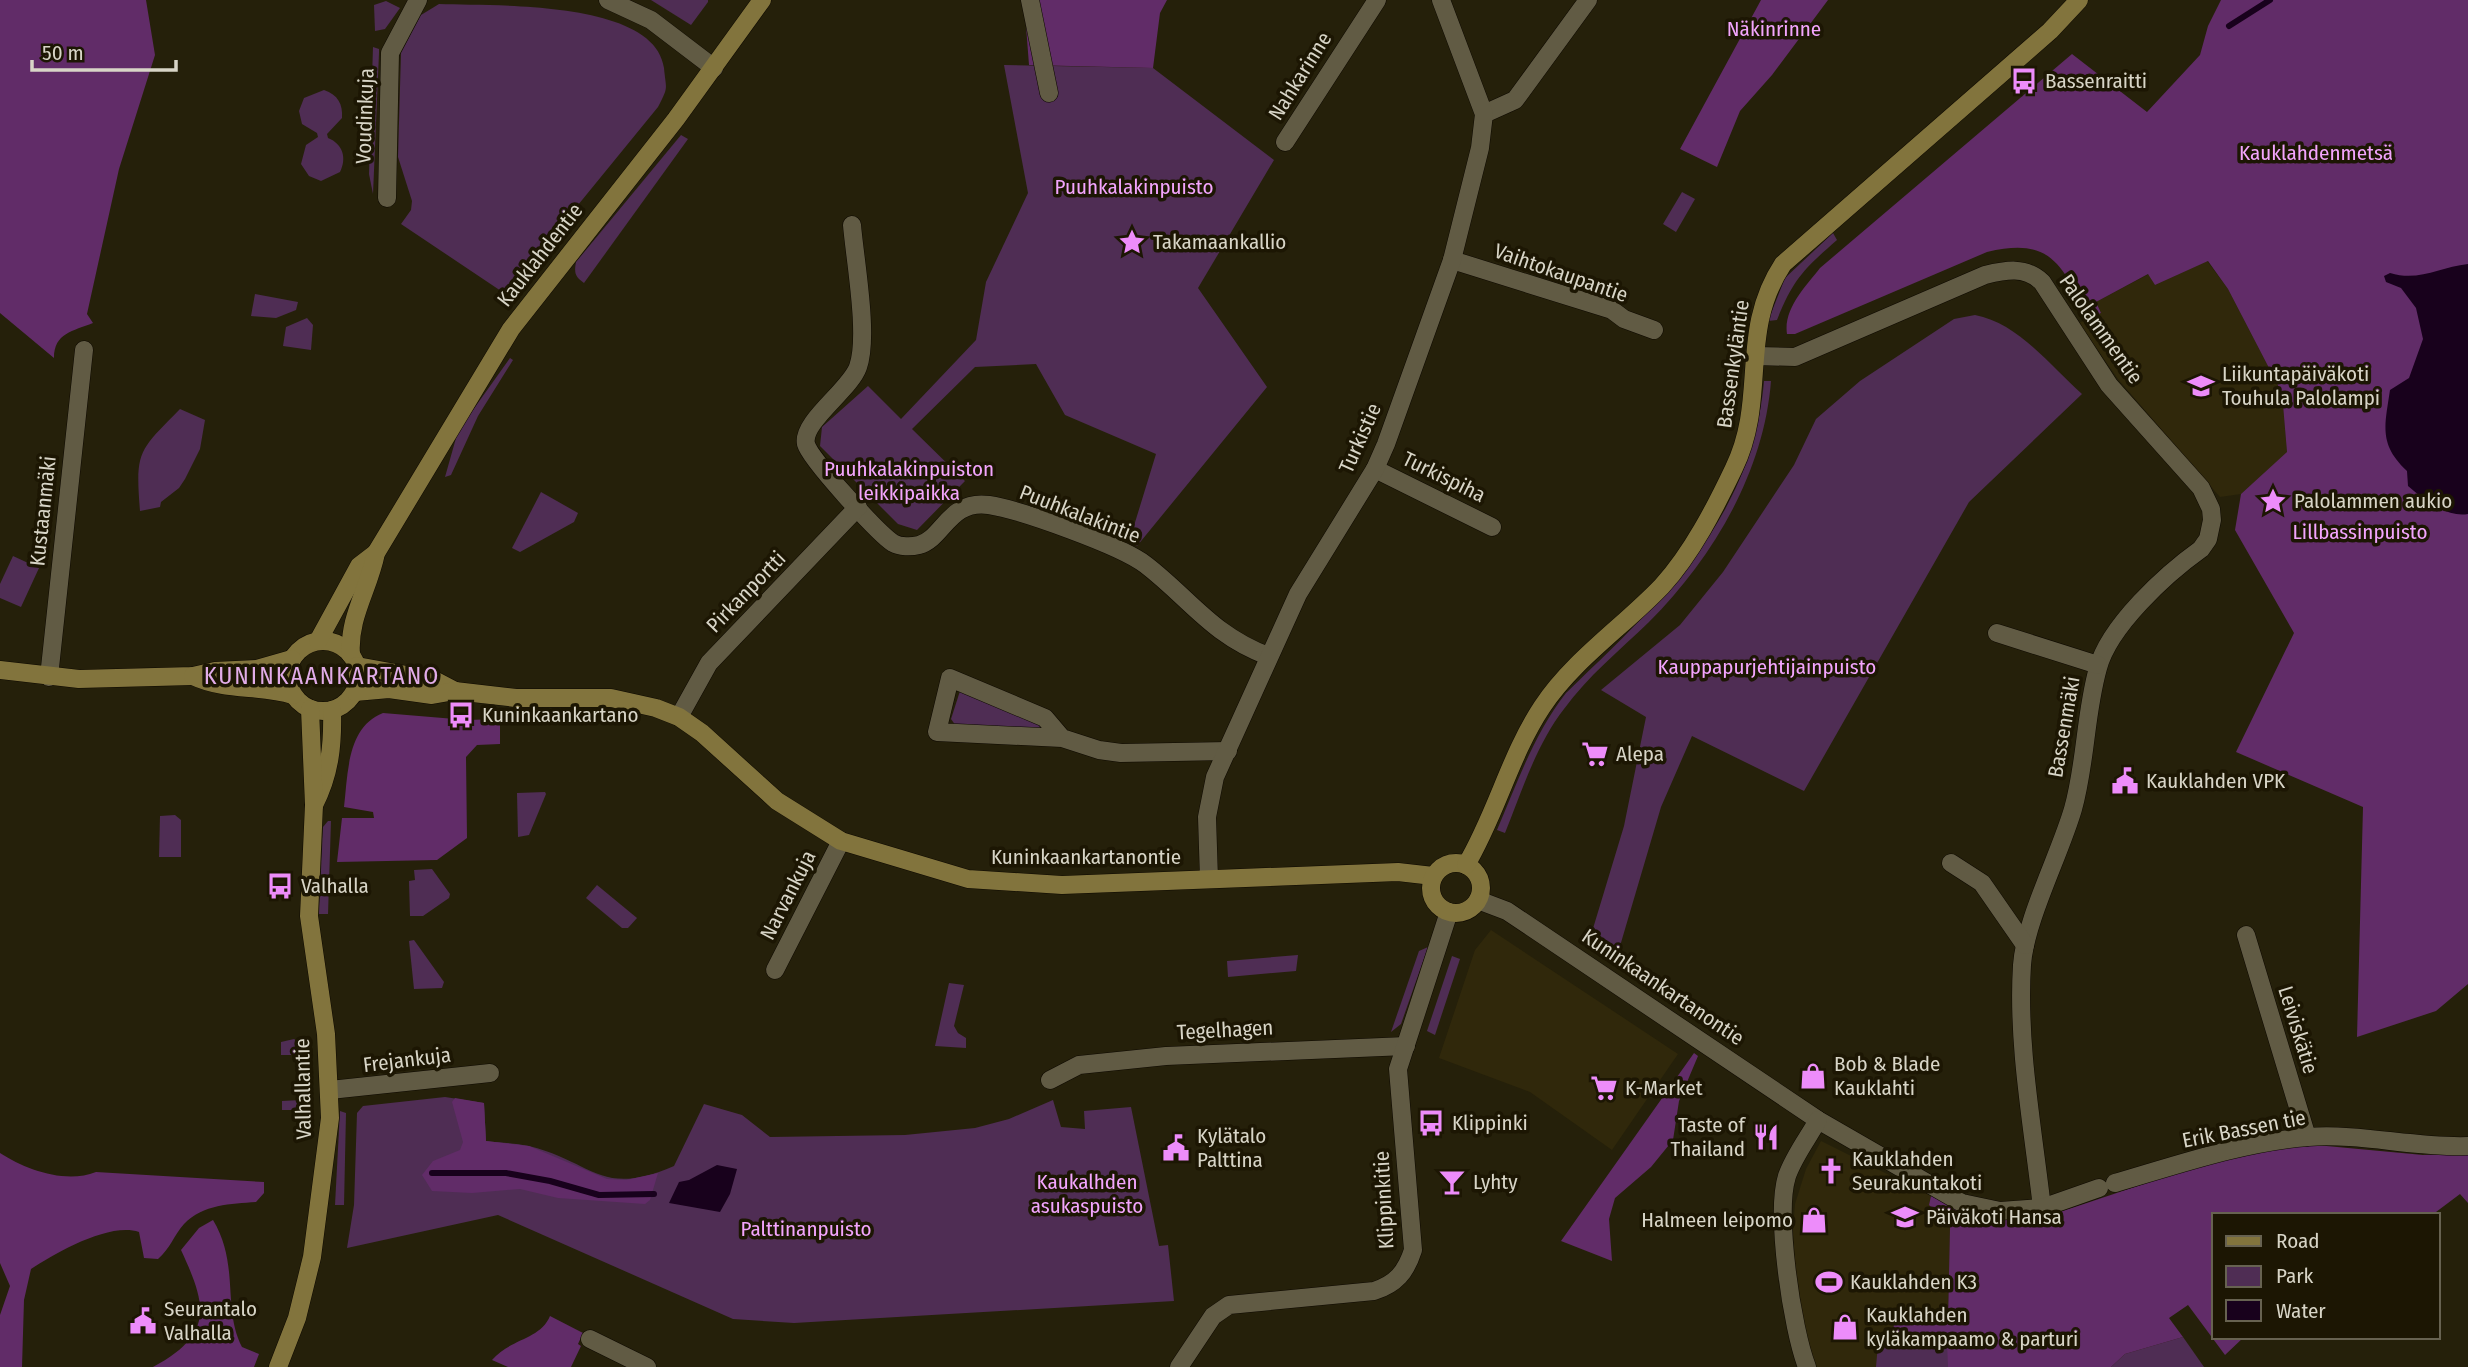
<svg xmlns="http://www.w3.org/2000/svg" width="2468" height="1367" font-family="'Fira Sans Condensed',sans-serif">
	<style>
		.built { fill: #30280b }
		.green { fill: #4f2d54 }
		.forest { fill: #612c68 }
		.water { fill: #18011c }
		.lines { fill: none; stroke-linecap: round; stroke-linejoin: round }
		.stream { stroke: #18011c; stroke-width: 6 }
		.street-casing { stroke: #0e0900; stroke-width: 19 }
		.secondary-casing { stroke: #0e0900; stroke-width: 19 }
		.street { stroke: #615b44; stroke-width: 18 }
		.secondary { stroke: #82743d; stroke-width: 18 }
		.labels { text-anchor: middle; stroke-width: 7; stroke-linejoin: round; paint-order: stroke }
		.park-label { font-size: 21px; fill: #f3a5fd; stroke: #1c1603 }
		.street-label { font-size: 21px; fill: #d8d5c7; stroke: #1c1603 }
		.poi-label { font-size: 21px; fill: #d8d5c7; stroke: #1c1603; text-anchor: start }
		.quarter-label { font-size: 24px; letter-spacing: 2px; fill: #e1ace8; stroke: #1c1603 }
	</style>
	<rect width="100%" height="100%" fill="#25200a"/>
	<!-- built -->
	<g class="built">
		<polygon points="2207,261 2228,289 2282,393 2287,453 2241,494 2220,497 2118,379 2079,323 2101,313 2096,302 2149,274 2155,285"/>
		<polygon points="1491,930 1678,1054 1612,1150 1530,1092 1439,1058 1475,950"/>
		<polygon points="1821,1141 1931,1196 1929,1205 1950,1227 1948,1322 1894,1320 1893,1339 1948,1342 1948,1367 1813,1367 1798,1313 1793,1230 1795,1204 1806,1169"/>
	</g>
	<!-- green -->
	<g class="green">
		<polygon points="651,0 708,0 708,2 691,25"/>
		<polygon points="386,1 400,8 385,29 375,31 374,5"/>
		<path d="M439 4C496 6 655 0 664 68 666 90 669 86 658 107L507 292 501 291 401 224 411 210 412 201 398 157 401 53 421 15Z"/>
		<polygon points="373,47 379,49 379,53 373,194 369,174"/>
		<polygon points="1004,65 1153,68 1274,160 1198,288 1267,387 1137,546 1129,542 1156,454 1065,415 1036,364 975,367 912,429 965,481 917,530 898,524 820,446 822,427 868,386 901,419 976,340 986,282 1028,193"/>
		<path d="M324 90C338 95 343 104 342 118L327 134 328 138C343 144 347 158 340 172L321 181 309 176 301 164 306 145 318 137 317 133 302 124 299 111 304 98Z"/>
		<path d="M681 135 688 139 584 283C575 277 574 273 576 262Z"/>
		<polygon points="1682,192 1695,199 1676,232 1663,224"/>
		<path d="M1833 233 1837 240C1805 268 1793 279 1777 320L1768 321 1785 278Z"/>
		<polygon points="255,294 298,302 296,310 276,318 251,316"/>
		<path d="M1975 315C2018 323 2051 366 2082 394L1969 502 1804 791 1692 736 1661 807 1615 963 1588 945 1624 826 1646 717 1601 690 1680 625 1723 572 1794 465 1816 419 1860 381 1954 319Z"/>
		<polygon points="307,318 313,325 311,350 283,346 286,327"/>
		<polygon points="510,358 513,360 478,416 451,475 445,477 458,431"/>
		<path d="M1764 381H1771C1764 472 1713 558 1649 622 1620 650 1588 676 1564 709 1536 745 1522 791 1505 833L1497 830C1517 783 1534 734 1566 693 1660 602 1752 520 1764 381Z"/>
		<path d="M180 409 205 420 200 449 185 479 179 488 161 502 160 507 140 511C135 450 139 451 180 409Z"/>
		<polygon points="541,492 578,513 574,522 520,552 512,548"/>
		<polygon points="13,556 39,568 21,607 0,598 0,584"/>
		<polygon points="960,691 1039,722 1040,729 956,726 951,719"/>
		<polygon points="545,792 546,794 529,835 518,837 517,793"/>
		<polygon points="175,815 181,820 181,857 159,857 160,816"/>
		<polygon points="328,821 331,821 328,914 319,914 323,827"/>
		<polygon points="432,869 450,894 449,898 423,916 410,916 409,881 415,880 414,870"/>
		<polygon points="597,885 637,918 628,928 622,928 586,898"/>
		<polygon points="414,940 444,982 442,988 414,989 409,941"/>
		<polygon points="1428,947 1401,1024 1391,1032 1419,951"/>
		<polygon points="1298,955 1296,971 1228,977 1227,961"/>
		<polygon points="1452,956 1460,959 1435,1035 1427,1031"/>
		<polygon points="949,983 964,985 954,1026 958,1033 966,1038 966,1048 935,1046"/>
		<polygon points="294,1039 302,1044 305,1056 306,1137 300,1141 300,1110 282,1110 282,1101 301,1100 300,1055 281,1055 281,1042"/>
		<path d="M445 1097 484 1103 486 1141C500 1143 516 1143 529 1146 594 1162 600 1198 674 1166L704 1104 742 1115 770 1137 905 1135 975 1128 1009 1119 1053 1100 1061 1127 1085 1129 1084 1111 1131 1107 1159 1246 1168 1245 1174 1301 794 1323 733 1319 498 1215 347 1248 354 1205 357 1113 363 1106Z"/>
		<polygon points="340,1111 346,1113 344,1205 335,1205"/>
		<polygon points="2183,1337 2204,1367 2111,1367 2125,1354"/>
		<polygon points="1902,1339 1948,1342 1948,1367 1876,1367 1878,1344 1902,1345"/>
	</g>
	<!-- forest -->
	<g class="forest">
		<path d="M0 0H146L155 55 119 169 87 314 93 323C73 331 54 333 54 358L0 313Z"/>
		<polygon points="1024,0 1167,0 1160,13 1153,68 1029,65"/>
		<polygon points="1761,0 1828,0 1772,75 1740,111 1717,167 1680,149"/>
		<path d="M2221 0H2468V984L2436 1011 2357 1037 2363 807 2236 752 2294 633 2235 530 2241 494 2287 452 2282 393 2228 289 2208 261 2155 285 2148 274 2096 302 2101 313 2091 317C2060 267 2054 236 1987 252L1795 334H1787C1783 309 1806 286 1820 268L2072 54 2147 112 2200 55 2208 26Z"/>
		<path d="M383 713 467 720 500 719V744L477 745 466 757 467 838 437 860 337 862 342 818H374L373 812 344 807C348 773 347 727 383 713Z"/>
		<polygon points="1694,1053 1698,1056 1679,1101 1673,1140 1651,1167 1615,1198 1609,1219 1612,1261 1561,1241"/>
		<polygon points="455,1098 484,1103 486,1141 529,1146 607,1179 626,1180 658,1173 650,1200 645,1204 558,1198 520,1189 472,1193 432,1191 422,1175 433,1161 460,1150 463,1142 452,1102"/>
		<polygon points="2305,1144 2423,1155 2468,1153 2468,1203 2460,1194 2432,1215 2214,1215 2214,1337 2244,1337 2225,1355 2188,1305 2169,1318 2183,1337 2125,1354 2111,1367 1948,1367 1947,1342 1893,1339 1894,1320 1948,1321 1950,1227 1929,1205 1931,1196 1954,1207 2004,1218 2054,1214 2230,1155"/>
		<path d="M0 1153C26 1170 66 1184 96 1172L264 1182V1193L256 1202C231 1204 203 1204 184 1224 174 1235 170 1249 158 1259L144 1258 139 1232C109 1222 56 1253 31 1269L24 1300 22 1367H0V1315L10 1286 0 1263Z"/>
		<path d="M213 1220C240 1265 222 1308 242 1347L259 1354 254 1367H153C214 1334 207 1306 181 1250L199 1228Z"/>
		<path d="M550 1316 583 1333 578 1344 581 1346 571 1367H508L492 1360C511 1338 540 1340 550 1316Z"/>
	</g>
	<!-- water -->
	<g class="water">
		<path d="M2468 264V514C2447 518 2423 499 2408 486L2407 471C2378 444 2385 425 2390 390L2409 378 2423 339 2416 308 2401 288 2386 282 2384 276 2390 273C2419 282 2440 267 2468 264Z"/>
		<polygon points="717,1165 737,1169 730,1194 720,1212 669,1203 679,1182 689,1180"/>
	</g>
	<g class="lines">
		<!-- stream -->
		<g class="stream">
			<polyline points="2229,26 2270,0"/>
			<polyline points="432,1173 506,1173 550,1181 599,1195 654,1194"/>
		</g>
		<!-- street casing -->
		<g class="street-casing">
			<g id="street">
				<polyline points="608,0 651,20 714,68"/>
				<polyline points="1030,0 1049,93"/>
				<polyline points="1484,114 1515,100 1588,0"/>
				<polyline points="1285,142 1377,0"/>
				<polyline points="387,198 390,53 418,0"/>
				<path d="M852 225C855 261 869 336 858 367 850 390 801 422 806 444 810 459 878 533 893 543 900 547 911 547 919 545 943 539 949 499 989 505 1021 510 1122 546 1146 565 1190 599 1212 635 1268 656"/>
				<polyline points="1452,260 1612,310 1624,319 1654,330"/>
				<path d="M1755 356 1795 357 1985 275C2006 270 2025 266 2042 282L2109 385 2201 488 2211 509 2212 520 2208 539 2201 549C2166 574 2109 626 2098 668 2085 714 2086 763 2073 809 2060 854 2025 921 2022 965 2017 1045 2033 1128 2042 1208"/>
				<polyline points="1375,469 1492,527"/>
				<polyline points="1997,633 2098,665"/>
				<polyline points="49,677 84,350"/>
				<polyline points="679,717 709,663 858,507"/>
				<polyline points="1062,738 937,732 950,678 1045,718 1062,738 1099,750 1121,753 1228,751"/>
				<polyline points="1951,863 1982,883 2025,945"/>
				<polyline points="1209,879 1207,817 1215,777 1298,594 1375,469 1386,444 1452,260 1480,148 1484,114 1441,0"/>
				<polyline points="1478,900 1507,911 1818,1120 1962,1203 2000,1211 2042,1208 2099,1188"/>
				<polyline points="2246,935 2307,1137"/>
				<polyline points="775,970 841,841"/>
				<polyline points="1050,1080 1079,1065 1166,1056 1406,1046"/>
				<polyline points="330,1090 490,1073"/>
				<path d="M2115 1183C2177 1165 2243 1142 2308 1137 2360 1133 2415 1148 2468 1146"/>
				<polyline points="590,1339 647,1367"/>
				<path d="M1179 1367 1213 1316 1229 1305 1374 1291C1396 1284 1406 1272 1413 1250L1398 1069 1449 912"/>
				<path d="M1807 1367C1792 1329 1775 1214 1787 1176 1794 1156 1808 1138 1818 1120"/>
			</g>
		</g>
		<!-- secondary casing -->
		<g class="secondary-casing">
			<g id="secondary">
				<circle cx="323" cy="676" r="35"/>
				<polyline points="318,641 359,566 376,553"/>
				<path d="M351 655C348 617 369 589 376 553L511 329 676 119 762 0"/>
				<polyline points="357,666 434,680 455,691"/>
				<polyline points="0,670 79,679 193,676 215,671 257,669 292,659"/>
				<path d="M193 676C225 691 259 685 293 695"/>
				<polyline points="355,692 389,689 432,695 455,691 516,698 611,698 656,708 679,717 702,733 777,801 841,841 968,879 1062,885 1398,872 1433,876"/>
				<path d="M314 805C330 774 333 745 332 710"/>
				<circle cx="1456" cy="888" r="25"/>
				<path d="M1466 865C1496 815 1510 755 1542 707 1573 660 1624 626 1662 586 1692 553 1715 508 1734 468 1768 398 1738 332 1783 264L2050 31 2079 0"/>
				<polyline points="278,1367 297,1318 312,1257 330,1118 326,1034 309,916 314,805 310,709"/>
			</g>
		</g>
		<!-- street -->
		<use href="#street" class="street"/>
		<!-- secondary -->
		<use href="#secondary" class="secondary"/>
	</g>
	<!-- icons -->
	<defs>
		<g id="bus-bare" transform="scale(2.1)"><path d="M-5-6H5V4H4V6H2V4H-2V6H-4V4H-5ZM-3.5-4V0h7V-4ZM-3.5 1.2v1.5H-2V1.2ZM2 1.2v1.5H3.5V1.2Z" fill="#ed8cfa" stroke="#1c1603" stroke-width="2.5" paint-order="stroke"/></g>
		<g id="sight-bare" transform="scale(2.1)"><path d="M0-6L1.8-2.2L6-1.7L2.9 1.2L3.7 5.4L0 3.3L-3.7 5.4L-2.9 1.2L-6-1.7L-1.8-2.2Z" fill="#ed8cfa" stroke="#1c1603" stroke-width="2.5" paint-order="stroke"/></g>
		<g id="school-bare" transform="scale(2.1)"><path d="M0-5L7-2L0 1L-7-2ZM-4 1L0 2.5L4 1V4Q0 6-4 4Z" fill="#ed8cfa" stroke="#1c1603" stroke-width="2.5" paint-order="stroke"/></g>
		<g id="supermarket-bare" transform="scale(2.1)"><path d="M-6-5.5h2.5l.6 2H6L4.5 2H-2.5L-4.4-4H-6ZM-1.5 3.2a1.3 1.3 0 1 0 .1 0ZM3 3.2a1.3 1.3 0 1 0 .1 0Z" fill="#ed8cfa" stroke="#1c1603" stroke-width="2.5" paint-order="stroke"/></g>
		<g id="civic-bare" transform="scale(2.1)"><path d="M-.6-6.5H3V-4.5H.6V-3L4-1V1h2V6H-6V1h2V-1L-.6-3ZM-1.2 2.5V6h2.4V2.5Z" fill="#ed8cfa" stroke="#1c1603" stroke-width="2.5" paint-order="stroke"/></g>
		<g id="shop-bare" transform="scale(2.1)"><path d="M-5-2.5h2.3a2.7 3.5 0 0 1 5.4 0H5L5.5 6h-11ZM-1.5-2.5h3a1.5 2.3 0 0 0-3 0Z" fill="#ed8cfa" stroke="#1c1603" stroke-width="2.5" paint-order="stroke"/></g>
		<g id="restaurant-bare" transform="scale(2.1)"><path d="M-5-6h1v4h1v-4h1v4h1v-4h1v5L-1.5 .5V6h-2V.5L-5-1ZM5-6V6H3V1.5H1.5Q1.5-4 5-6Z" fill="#ed8cfa" stroke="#1c1603" stroke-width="2.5" paint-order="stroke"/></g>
		<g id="church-bare" transform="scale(2.1)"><path d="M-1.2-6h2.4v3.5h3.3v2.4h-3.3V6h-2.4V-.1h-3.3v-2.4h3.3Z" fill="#ed8cfa" stroke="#1c1603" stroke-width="2.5" paint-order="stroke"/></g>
		<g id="bar-bare" transform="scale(2.1)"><path d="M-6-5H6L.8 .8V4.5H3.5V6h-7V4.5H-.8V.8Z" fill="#ed8cfa" stroke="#1c1603" stroke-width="2.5" paint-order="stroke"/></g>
		<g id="stadium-bare" transform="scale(2.1)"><path d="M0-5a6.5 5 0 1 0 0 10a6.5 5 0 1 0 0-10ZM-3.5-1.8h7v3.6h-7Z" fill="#ed8cfa" stroke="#1c1603" stroke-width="2.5" paint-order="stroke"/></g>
	</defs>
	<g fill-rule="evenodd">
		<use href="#bus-bare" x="2024" y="81"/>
		<use href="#sight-bare" x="1132" y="242"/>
		<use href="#school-bare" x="2201" y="386"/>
		<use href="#sight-bare" x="2273" y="501"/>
		<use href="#bus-bare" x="461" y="715"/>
		<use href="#supermarket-bare" x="1595" y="754"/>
		<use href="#civic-bare" x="2125" y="781"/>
		<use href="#bus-bare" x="280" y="886"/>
		<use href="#shop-bare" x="1813" y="1076"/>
		<use href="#supermarket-bare" x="1604" y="1088"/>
		<use href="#bus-bare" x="1431" y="1123"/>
		<use href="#restaurant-bare" x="1766" y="1137"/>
		<use href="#civic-bare" x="1176" y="1148"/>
		<use href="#church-bare" x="1831" y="1171"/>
		<use href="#bar-bare" x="1452" y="1182"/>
		<use href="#school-bare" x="1905" y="1217"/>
		<use href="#shop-bare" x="1814" y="1220"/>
		<use href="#stadium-bare" x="1829" y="1282"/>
		<use href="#civic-bare" x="143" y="1321"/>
		<use href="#shop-bare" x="1845" y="1327"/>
	</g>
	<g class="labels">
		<!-- park labels -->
		<g class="park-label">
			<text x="1774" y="36">Näkinrinne</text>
			<text x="2316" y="160">Kauklahdenmetsä</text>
			<text x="1134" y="194">Puuhkalakinpuisto</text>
			<text x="909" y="476">Puuhkalakinpuiston<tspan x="909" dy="24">leikkipaikka</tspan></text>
			<text x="2360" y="539">Lillbassinpuisto</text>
			<text x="1767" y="674">Kauppapurjehtijainpuisto</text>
			<text x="1087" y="1189">Kaukalhden<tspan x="1087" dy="24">asukaspuisto</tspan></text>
			<text x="806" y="1236">Palttinanpuisto</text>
		</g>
		<!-- street labels -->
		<g class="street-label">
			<text transform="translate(1300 76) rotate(-58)" y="7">Nahkarinne</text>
			<text transform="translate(365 116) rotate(-88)" y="7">Voudinkuja</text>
			<text transform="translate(540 255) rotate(-52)" y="7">Kauklahdentie</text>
			<text transform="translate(1561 273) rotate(19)" y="7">Vaihtokaupantie</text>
			<text transform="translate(2101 329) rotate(55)" y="7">Palolammentie</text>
			<text transform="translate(1733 364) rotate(-82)" y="7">Bassenkyläntie</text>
			<text transform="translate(1360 438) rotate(-66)" y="7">Turkistie</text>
			<text transform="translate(1444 477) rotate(26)" y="7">Turkispiha</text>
			<text transform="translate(43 511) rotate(-84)" y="7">Kustaanmäki</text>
			<text transform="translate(1080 514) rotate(21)" y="7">Puuhkalakintie</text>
			<text transform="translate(746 592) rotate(-46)" y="7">Pirkanportti</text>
			<text transform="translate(2064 727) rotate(-80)" y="7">Bassenmäki</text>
			<text x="1086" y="864">Kuninkaankartanontie</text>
			<text transform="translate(788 895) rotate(-63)" y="7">Narvankuja</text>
			<text transform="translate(1663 987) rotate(34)" y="7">Kuninkaankartanontie</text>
			<text transform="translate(1225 1030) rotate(-3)" y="7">Tegelhagen</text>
			<text transform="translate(2298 1030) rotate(73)" y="7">Leiviskätie</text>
			<text transform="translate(407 1060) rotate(-7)" y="7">Frejankuja</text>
			<text transform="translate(303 1089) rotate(-91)" y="7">Valhallantie</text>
			<text transform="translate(2244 1129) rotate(-11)" y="7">Erik Bassen tie</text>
			<text transform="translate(1384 1200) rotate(-93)" y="7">Klippinkitie</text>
		</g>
		<!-- poi labels -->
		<g class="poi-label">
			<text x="2045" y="88">Bassenraitti</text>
			<text x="1153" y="249">Takamaankallio</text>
			<text x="2222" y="381">Liikuntapäiväkoti<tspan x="2222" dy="24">Touhula Palolampi</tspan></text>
			<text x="2294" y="508">Palolammen aukio</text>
			<text x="482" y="722">Kuninkaankartano</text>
			<text x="1616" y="761">Alepa</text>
			<text x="2146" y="788">Kauklahden VPK</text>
			<text x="301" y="893">Valhalla</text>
			<text x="1834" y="1071">Bob &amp; Blade<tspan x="1834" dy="24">Kauklahti</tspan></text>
			<text x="1625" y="1095">K-Market</text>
			<text x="1452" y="1130">Klippinki</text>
			<text x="1745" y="1132" text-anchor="end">Taste of<tspan x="1745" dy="24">Thailand</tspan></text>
			<text x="1197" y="1143">Kylätalo<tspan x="1197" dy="24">Palttina</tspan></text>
			<text x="1852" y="1166">Kauklahden<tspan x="1852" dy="24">Seurakuntakoti</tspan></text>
			<text x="1473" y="1189">Lyhty</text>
			<text x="1926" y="1224">Päiväkoti Hansa</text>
			<text x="1793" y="1227" text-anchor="end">Halmeen leipomo</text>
			<text x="1850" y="1289">Kauklahden K3</text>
			<text x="164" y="1316">Seurantalo<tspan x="164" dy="24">Valhalla</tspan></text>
			<text x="1866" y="1322">Kauklahden<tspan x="1866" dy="24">kyläkampaamo &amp; parturi</tspan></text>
		</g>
		<!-- quarter labels -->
		<g class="quarter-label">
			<text x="322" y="684">KUNINKAANKARTANO</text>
		</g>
	</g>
	<!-- legend -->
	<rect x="2212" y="1213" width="228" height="126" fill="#1c1603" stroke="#676251" stroke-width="2"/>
	<rect x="2226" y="1236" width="35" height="10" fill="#82743d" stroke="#676251" stroke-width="2"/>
	<text x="2276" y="1248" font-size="21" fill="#d8d5c7">Road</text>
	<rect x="2226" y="1266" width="35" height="21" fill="#4f2d54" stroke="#676251" stroke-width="2"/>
	<text x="2276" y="1283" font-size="21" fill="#d8d5c7">Park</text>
	<rect x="2226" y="1300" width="35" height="21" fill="#18011c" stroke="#676251" stroke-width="2"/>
	<text x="2276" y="1318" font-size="21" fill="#d8d5c7">Water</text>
	<!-- scale -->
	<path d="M32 60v10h144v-10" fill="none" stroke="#d8d5c7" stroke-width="3.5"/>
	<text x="42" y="60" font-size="21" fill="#d8d5c7" stroke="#1c1603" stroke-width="5" paint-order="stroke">50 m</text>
</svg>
